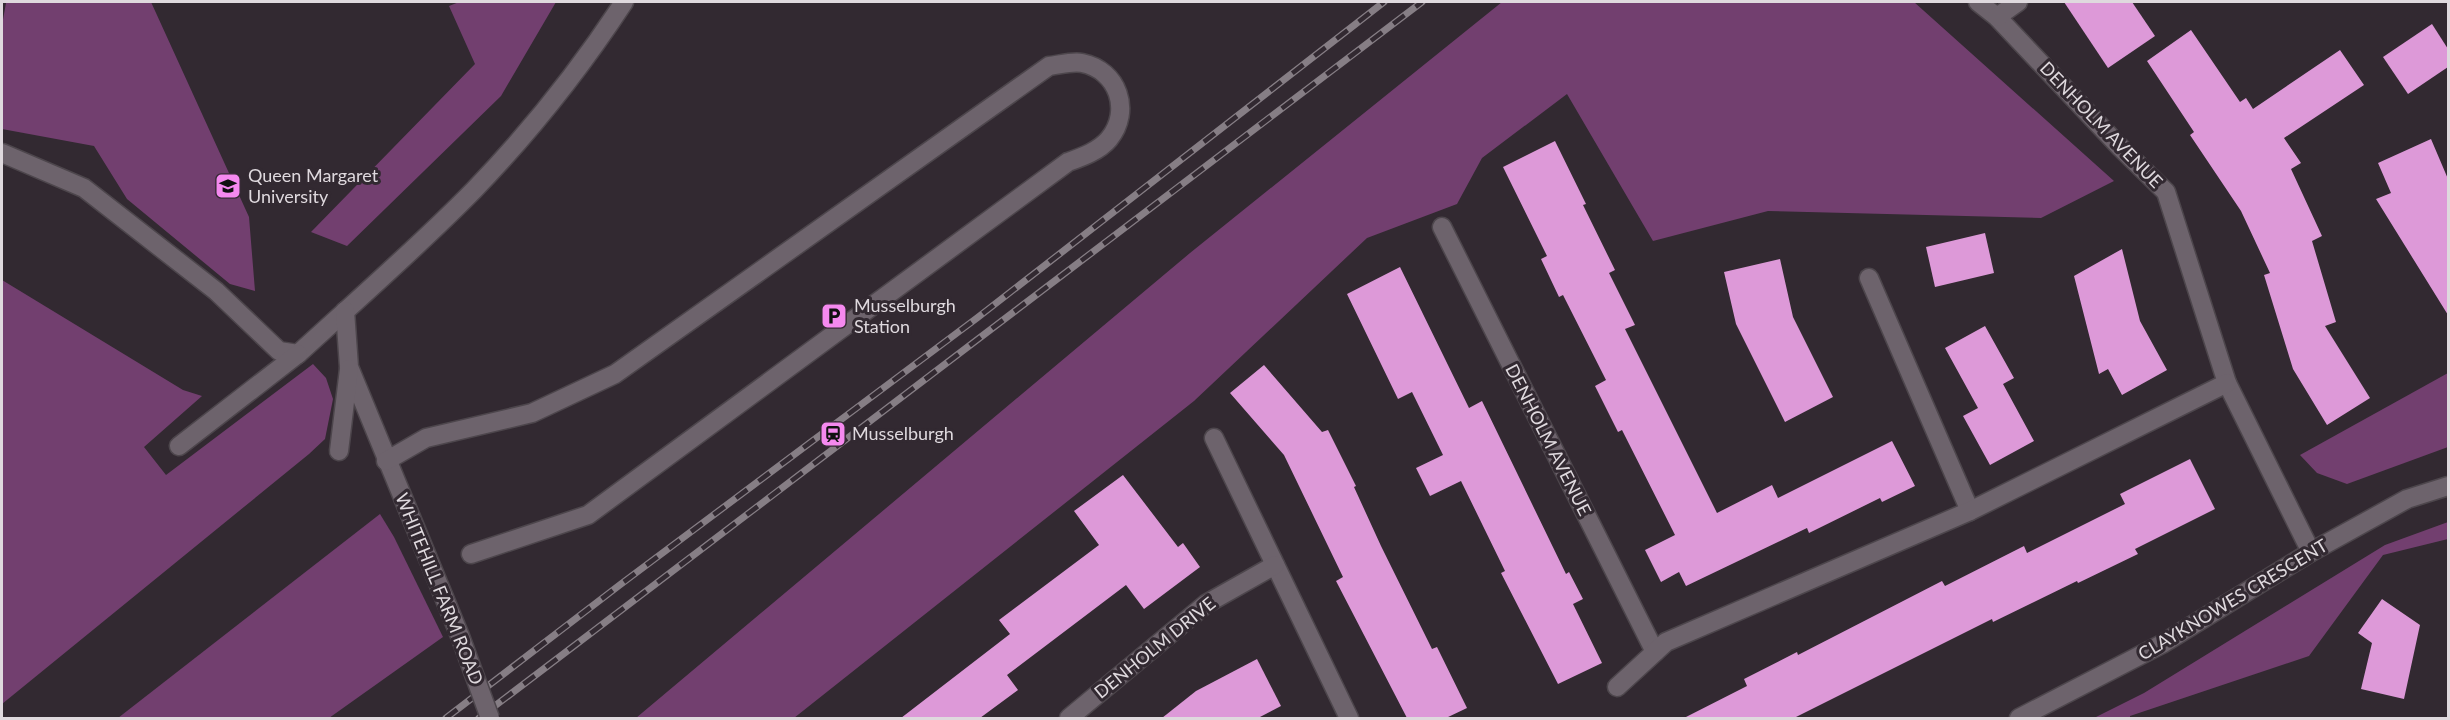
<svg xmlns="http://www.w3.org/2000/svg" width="2450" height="720" font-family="Lato,sans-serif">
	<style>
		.green { fill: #723f6f }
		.building { fill: #dd99d8 }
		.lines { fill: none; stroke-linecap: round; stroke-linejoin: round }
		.minor-casing { stroke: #4d464c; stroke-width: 21 }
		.minor { stroke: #6d636c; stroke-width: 18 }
		.rail-casing { stroke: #867e85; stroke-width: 7 }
		.rail { stroke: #322931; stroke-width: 4.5; stroke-dasharray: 14; stroke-linecap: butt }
		.minor-bridge-casing { stroke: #4d464c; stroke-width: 21; stroke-linecap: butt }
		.minor-bridge { stroke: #6d636c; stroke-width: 18 }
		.labels { text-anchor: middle; stroke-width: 6; stroke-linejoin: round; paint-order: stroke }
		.street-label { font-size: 18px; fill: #dfd9de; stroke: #322931 }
		.poi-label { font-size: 18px; fill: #dfd9de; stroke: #322931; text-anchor: start }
	</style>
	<rect width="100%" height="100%" fill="#322931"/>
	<!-- green -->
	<g class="green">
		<polygon points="12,2 151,2 249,217 255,291 230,284 127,199 94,146 2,129 2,25 6,3"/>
		<polygon points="459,2 556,2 501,96 347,246 311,232 475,64 449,6"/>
		<polygon points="1502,2 1914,2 2114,181 2041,218 1768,211 1653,241 1567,94 1482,158 1457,204 1367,238 1194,401 794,718 636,718 1190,253"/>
		<polygon points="2,280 183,390 202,396 144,447 166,475 313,364 326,378 333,399 325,439 309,454 2,704"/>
		<polygon points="2448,373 2448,447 2347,484 2317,473 2300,455"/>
		<polygon points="380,514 394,537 443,637 329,718 118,718"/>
		<polygon points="2448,522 2448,539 2383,555 2309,656 2130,716 2130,718 2094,718 2144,693 2385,545"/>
	</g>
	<!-- building -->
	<g class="building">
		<polygon points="2064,2 2132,2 2155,36 2108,68"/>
		<polygon points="2432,24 2448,49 2448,67 2408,94 2383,57"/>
		<polygon points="2191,30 2240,102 2246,98 2253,109 2340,50 2364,85 2284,138 2301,163 2291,169 2322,236 2312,241 2336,322 2325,326 2370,398 2327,425 2293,369 2264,275 2270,273 2241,211 2190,135 2194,132 2147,61"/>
		<polygon points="2431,139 2448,179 2448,315 2376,199 2391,193 2378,163"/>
		<polygon points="1555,141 1586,204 1583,205 1615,270 1609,273 1635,325 1625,329 1717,513 1772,485 1778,498 1892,441 1915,486 1882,502 1880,498 1809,533 1807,528 1686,586 1679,572 1661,582 1645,550 1675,535 1622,430 1618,432 1595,386 1606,380 1563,295 1559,297 1541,259 1547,256 1503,167"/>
		<polygon points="1985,233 1994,273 1935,287 1926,247"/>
		<polygon points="2122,249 2140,321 2167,370 2122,395 2108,369 2099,374 2074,276"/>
		<polygon points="1780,259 1793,317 1833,397 1785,422 1736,324 1724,272"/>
		<polygon points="1400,267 1469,408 1482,401 1566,574 1569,572 1583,599 1573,604 1602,663 1558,684 1501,573 1505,571 1461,481 1430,496 1416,468 1443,455 1412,392 1398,399 1347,294"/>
		<polygon points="1985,326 2014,378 2003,384 2034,441 1990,465 1963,416 1978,408 1945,348"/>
		<polygon points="1264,365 1322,432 1328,430 1356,486 1354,487 1381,546 1432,649 1437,647 1467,708 1446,718 1407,718 1336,581 1343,577 1284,455 1230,393"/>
		<polygon points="2190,459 2215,509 2135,549 2138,554 2078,583 2077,581 1993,622 1992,619 1794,718 1684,718 1747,686 1744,679 1797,652 1798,655 1942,581 1945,586 2024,546 2027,553 2125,504 2120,494"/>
		<polygon points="1123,475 1178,547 1183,543 1200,567 1144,609 1126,585 1007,675 1018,690 980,718 901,718 1010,634 999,620 1099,545 1074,511"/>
		<polygon points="2382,599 2420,625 2404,699 2361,689 2372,643 2358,633"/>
		<polygon points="1257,659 1281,706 1258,718 1162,718 1196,691"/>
	</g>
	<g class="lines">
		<!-- minor casing -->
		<g class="minor-casing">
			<g id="minor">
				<polyline points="1978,2 1997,17 2120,147 2166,192 2227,383 2311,552"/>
				<polyline points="1997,17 2018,2"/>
				<path d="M2 153 84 188 216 291 279 351 298 354C357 300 418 247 474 190 530 132 580 69 624 2"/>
				<polyline points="1442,227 1655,652"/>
				<polyline points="1869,278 1970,511"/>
				<polyline points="345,311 349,367 408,510"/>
				<polyline points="1214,438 1349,718"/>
				<polyline points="179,446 298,354"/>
				<polyline points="339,451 349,369"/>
				<path d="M386 461 426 438 532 413 615 374 1049 66C1059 65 1072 61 1082 63 1118 70 1132 111 1109 139 1099 151 1082 157 1068 162L588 515 471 554"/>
				<polyline points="1617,687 1666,642 1970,511 2227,383"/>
				<polyline points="1069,718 1206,604 1275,565"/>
				<polyline points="2019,718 2162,644 2311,552 2407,499 2448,486"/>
			</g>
		</g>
		<!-- minor -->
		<use href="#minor" class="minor"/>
		<!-- rail casing -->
		<g class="rail-casing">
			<g id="rail">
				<polyline points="446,718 621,584 977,318 1384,2"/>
				<polyline points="479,718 1422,2"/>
			</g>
		</g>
		<!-- rail -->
		<use href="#rail" class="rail"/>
		<!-- minor-bridge casing -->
		<g class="minor-bridge-casing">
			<polyline id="minor-bridge" points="408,510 460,636 490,718"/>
		</g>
		<!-- minor-bridge -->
		<use href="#minor-bridge" class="minor-bridge"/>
	</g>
	<!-- icons -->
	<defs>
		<g id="university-square" transform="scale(1.35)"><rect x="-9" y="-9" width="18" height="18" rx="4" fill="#f589ef" stroke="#322931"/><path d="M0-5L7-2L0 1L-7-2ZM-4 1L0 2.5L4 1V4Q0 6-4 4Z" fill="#111"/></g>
		<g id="parking-square" transform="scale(1.35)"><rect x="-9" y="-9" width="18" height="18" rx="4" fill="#f589ef" stroke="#322931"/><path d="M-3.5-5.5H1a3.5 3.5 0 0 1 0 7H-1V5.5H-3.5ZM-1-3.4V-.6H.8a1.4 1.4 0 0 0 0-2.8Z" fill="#111"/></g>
		<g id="station-square" transform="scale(1.35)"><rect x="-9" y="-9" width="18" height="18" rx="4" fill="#f589ef" stroke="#322931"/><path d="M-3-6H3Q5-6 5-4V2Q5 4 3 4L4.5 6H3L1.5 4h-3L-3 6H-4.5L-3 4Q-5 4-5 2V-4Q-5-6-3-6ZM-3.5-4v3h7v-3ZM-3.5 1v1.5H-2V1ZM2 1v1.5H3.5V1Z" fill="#111"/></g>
	</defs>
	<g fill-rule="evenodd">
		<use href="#university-square" x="228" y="186"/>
		<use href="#parking-square" x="834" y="316"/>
		<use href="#station-square" x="833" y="434"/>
	</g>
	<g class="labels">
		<!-- street labels -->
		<g class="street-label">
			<text transform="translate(2101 125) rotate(46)" y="6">DENHOLM AVENUE</text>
			<text transform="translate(1548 440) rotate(63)" y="6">DENHOLM AVENUE</text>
			<text transform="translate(439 589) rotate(68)" y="6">WHITEHILL FARM ROAD</text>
			<text transform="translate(2233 600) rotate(-31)" y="6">CLAYKNOWES CRESCENT</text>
			<text transform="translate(1155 648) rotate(-39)" y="6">DENHOLM DRIVE</text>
		</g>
		<!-- poi labels -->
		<g class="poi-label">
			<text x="248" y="182">Queen Margaret<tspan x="248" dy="21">University</tspan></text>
			<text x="854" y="312">Musselburgh<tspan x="854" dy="21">Station</tspan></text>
			<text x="852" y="440">Musselburgh</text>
		</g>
	</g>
	<!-- border -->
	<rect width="2450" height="720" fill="none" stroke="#dfd9de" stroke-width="6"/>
</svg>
